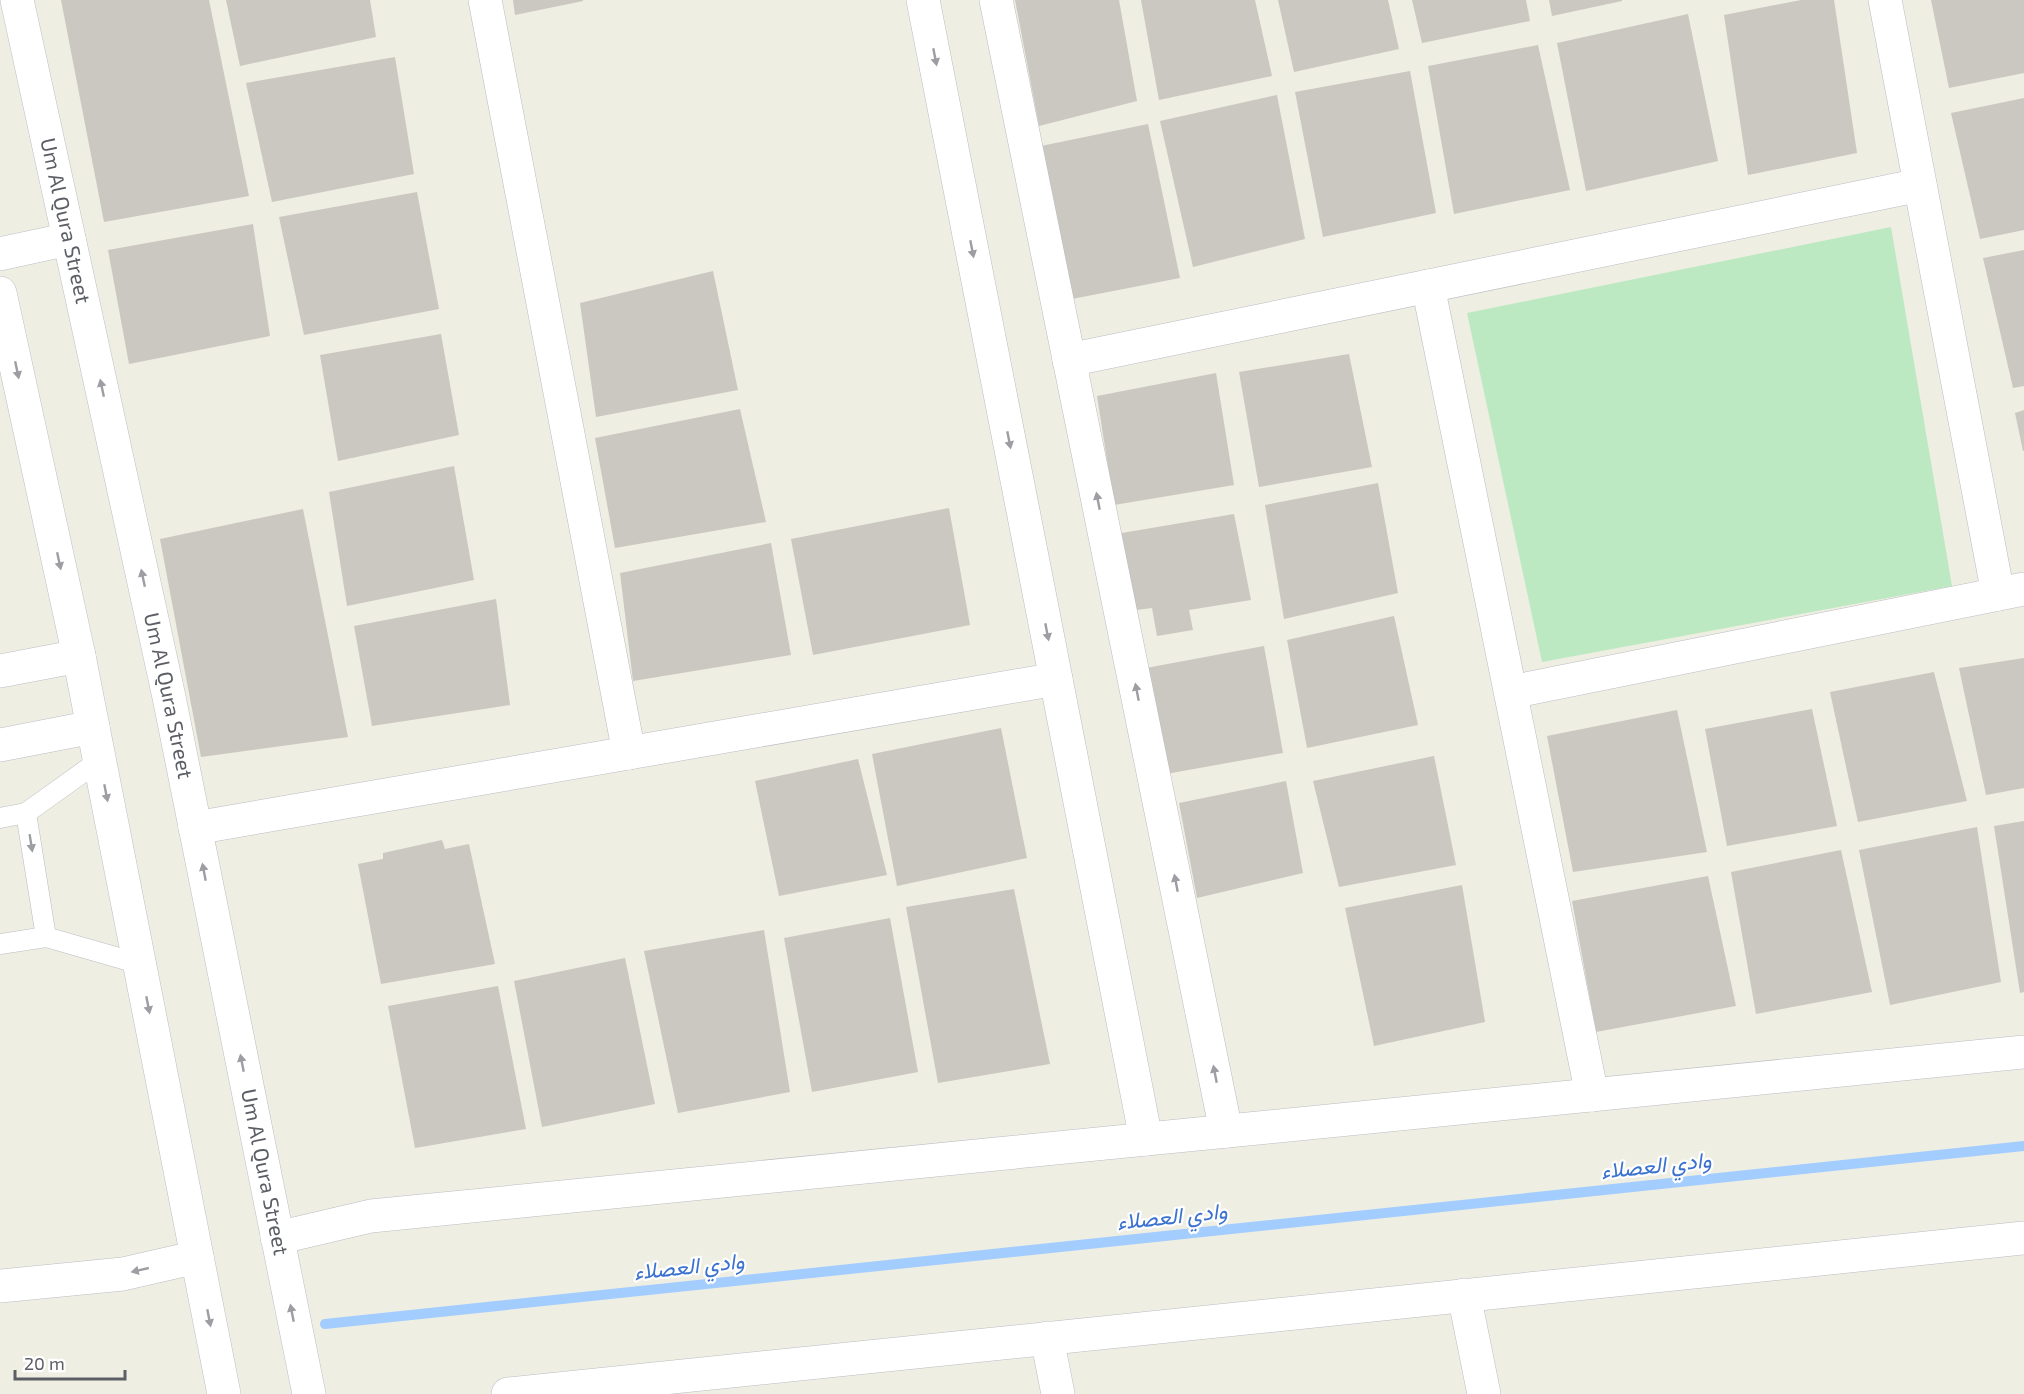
<svg xmlns="http://www.w3.org/2000/svg" width="2024" height="1394" font-family="'Exo 2',Vazirmatn,sans-serif">
	<style>
		.green { fill: #bde9c2 }
		.lines { fill: none; stroke-linecap: round; stroke-linejoin: round }
		.stream { stroke: #a3cdff; stroke-width: 10 }
		.building { fill: #cac8c0 }
		.service-casing { stroke: #bbbcc3; stroke-width: 21 }
		.minor-casing { stroke: #bbbcc3; stroke-width: 34 }
		.secondary-casing { stroke: #bcbec6; stroke-width: 34 }
		.service { stroke: #fff; stroke-width: 20 }
		.minor { stroke: #fff; stroke-width: 33 }
		.secondary { stroke: #fff; stroke-width: 33 }
		.oneway { fill: #9d9ea3 }
		.labels { text-anchor: middle; stroke-width: 4.5; stroke-linejoin: round; paint-order: stroke }
		.street-label { font-size: 21px; fill: #5b5e65; stroke: #fff }
		.water-label { font-size: 22px; font-style: italic; fill: #3a72ce; stroke: #fff }
	</style>
	<rect width="100%" height="100%" fill="#efeee3"/>
	<!-- green -->
	<polygon class="green" points="1891,227 1952,586 1542,662 1467,313"/>
	<g class="lines">
		<!-- stream -->
		<polyline class="stream" points="325,1324 2024,1146"/>
	</g>
	<!-- building -->
	<g class="building">
		<polygon points="61,0 209,0 249,196 104,222"/>
		<polygon points="226,0 370,0 376,37 240,66"/>
		<polygon points="513,0 583,0 583,1 515,15"/>
		<polygon points="1015,0 1119,0 1137,101 1039,126"/>
		<polygon points="1141,0 1255,0 1272,76 1159,100"/>
		<polygon points="1278,0 1388,0 1399,49 1294,72"/>
		<polygon points="1412,0 1526,0 1530,21 1422,43"/>
		<polygon points="1549,0 1622,0 1622,1 1552,16"/>
		<polygon points="1801,0 1834,0 1857,153 1748,175 1724,15"/>
		<polygon points="1931,0 2024,0 2024,73 1949,88"/>
		<polygon points="1688,14 1718,161 1586,191 1557,43"/>
		<polygon points="1538,45 1570,190 1454,214 1428,66"/>
		<polygon points="395,57 414,174 272,202 246,83"/>
		<polygon points="1410,71 1436,213 1323,237 1295,92"/>
		<polygon points="1277,95 1305,239 1193,267 1160,121"/>
		<polygon points="2024,98 2024,230 1980,239 1951,113"/>
		<polygon points="1148,124 1180,278 1072,299 1041,146"/>
		<polygon points="417,192 439,309 304,335 279,217"/>
		<polygon points="253,224 270,336 129,364 108,250"/>
		<polygon points="2024,250 2024,386 2013,388 1983,258"/>
		<polygon points="713,271 738,390 596,417 580,303"/>
		<polygon points="441,334 459,435 338,461 320,355"/>
		<polygon points="1349,354 1372,467 1259,487 1239,372"/>
		<polygon points="1216,373 1234,485 1114,505 1097,396"/>
		<polygon points="740,409 766,522 615,548 595,438"/>
		<polygon points="2024,410 2024,451 2023,451 2015,413"/>
		<polygon points="454,466 474,580 347,606 329,492"/>
		<polygon points="1378,483 1398,593 1284,619 1265,505"/>
		<polygon points="949,508 970,625 813,655 791,539"/>
		<polygon points="303,509 348,737 201,757 160,539"/>
		<polygon points="1234,514 1251,600 1189,610 1193,630 1157,636 1152,608 1128,611 1116,534"/>
		<polygon points="771,543 791,655 633,681 620,573"/>
		<polygon points="496,599 510,705 372,726 354,626"/>
		<polygon points="1394,616 1418,725 1307,748 1287,640"/>
		<polygon points="1264,646 1283,753 1166,774 1146,668"/>
		<polygon points="2024,658 2024,788 1986,795 1959,668"/>
		<polygon points="1934,672 1967,801 1858,822 1830,692"/>
		<polygon points="1812,709 1837,826 1727,846 1705,729"/>
		<polygon points="1677,710 1707,852 1573,872 1547,736"/>
		<polygon points="1001,728 1027,858 897,886 872,754"/>
		<polygon points="1434,756 1456,865 1339,887 1313,781"/>
		<polygon points="858,759 887,875 779,896 755,781"/>
		<polygon points="1286,781 1303,873 1197,898 1179,803"/>
		<polygon points="2024,821 2024,992 2020,993 1994,826"/>
		<polygon points="1977,827 2001,982 1890,1005 1859,850"/>
		<polygon points="442,840 445,849 469,844 495,964 381,984 358,864 383,859 383,853"/>
		<polygon points="1841,850 1872,992 1756,1014 1731,872"/>
		<polygon points="1708,876 1736,1006 1596,1032 1572,901"/>
		<polygon points="1462,885 1485,1022 1374,1046 1345,908"/>
		<polygon points="1014,889 1050,1064 938,1083 906,907"/>
		<polygon points="890,918 918,1072 812,1092 784,938"/>
		<polygon points="764,930 790,1092 678,1113 644,951"/>
		<polygon points="625,958 655,1104 542,1127 514,981"/>
		<polygon points="498,986 526,1129 415,1148 388,1006"/>
	</g>
	<g class="lines">
		<!-- service casing -->
		<g class="service-casing">
			<g id="service">
				<polyline points="100,760 26,813 46,937 140,964"/>
				<polyline points="0,818 26,813"/>
				<polyline points="0,944 46,937"/>
			</g>
		</g>
		<!-- minor casing -->
		<g class="minor-casing">
			<g id="minor">
				<polyline points="485,0 629,753"/>
				<polyline points="923,0 1146,1139"/>
				<polyline points="996,0 1226,1131"/>
				<polyline points="1885,0 1998,594"/>
				<polyline points="1428,286 1592,1095"/>
				<polyline points="1069,360 1920,185"/>
				<polyline points="0,671 79,656"/>
				<polyline points="1511,692 2024,589"/>
				<polyline points="0,745 93,727"/>
				<polyline points="195,828 1056,679"/>
				<polyline points="277,1238 371,1216 2024,1052"/>
				<polyline points="0,1286 123,1274 197,1257"/>
				<polyline points="1464,1295 1484,1394"/>
				<polyline points="1047,1338 1058,1394"/>
				<polyline points="508,1394 2024,1238"/>
			</g>
		</g>
		<!-- secondary casing -->
		<g class="secondary-casing">
			<g id="secondary">
				<path id="s1" d="M17 0 169 697 309 1394"/>
				<polyline points="0,254 69,239"/>
				<polyline points="0,293 79,656 224,1394"/>
			</g>
		</g>
		<!-- service -->
		<use href="#service" class="service"/>
		<!-- minor -->
		<use href="#minor" class="minor"/>
		<!-- secondary -->
		<use href="#secondary" class="secondary"/>
	</g>
	<!-- one-way arrows -->
	<defs><path id="oneway-solid" d="M-6-.8H1V-3.2L6.5 0L1 3.2V.8H-6Z" transform="scale(1.5)"/></defs>
	<g class="oneway">
		<use href="#oneway-solid" transform="translate(935 57) rotate(79)"/>
		<use href="#oneway-solid" transform="translate(972 249) rotate(79)"/>
		<use href="#oneway-solid" transform="translate(17 370) rotate(78)"/>
		<use href="#oneway-solid" transform="translate(102 388) rotate(-102)"/>
		<use href="#oneway-solid" transform="translate(1009 440) rotate(79)"/>
		<use href="#oneway-solid" transform="translate(1098 501) rotate(-101)"/>
		<use href="#oneway-solid" transform="translate(59 561) rotate(78)"/>
		<use href="#oneway-solid" transform="translate(143 578) rotate(-102)"/>
		<use href="#oneway-solid" transform="translate(1047 632) rotate(79)"/>
		<use href="#oneway-solid" transform="translate(1137 692) rotate(-101)"/>
		<use href="#oneway-solid" transform="translate(106 793) rotate(79)"/>
		<use href="#oneway-solid" transform="translate(31 843) rotate(81)"/>
		<use href="#oneway-solid" transform="translate(204 872) rotate(-101)"/>
		<use href="#oneway-solid" transform="translate(1176 883) rotate(-101)"/>
		<use href="#oneway-solid" transform="translate(148 1005) rotate(79)"/>
		<use href="#oneway-solid" transform="translate(242 1063) rotate(-101)"/>
		<use href="#oneway-solid" transform="translate(1215 1074) rotate(-101)"/>
		<use href="#oneway-solid" transform="translate(140 1270) rotate(167)"/>
		<use href="#oneway-solid" transform="translate(292 1313) rotate(-101)"/>
		<use href="#oneway-solid" transform="translate(209 1318) rotate(79)"/>
	</g>
	<g class="labels">
		<!-- street labels -->
		<g class="street-label">
			<text dy="7" stroke="none"><textPath href="#s1" startOffset="226">Um Al Qura Street</textPath></text>
			<text dy="7" stroke="none"><textPath href="#s1" startOffset="712">Um Al Qura Street</textPath></text>
			<text dy="7" stroke="none"><textPath href="#s1" startOffset="1198">Um Al Qura Street</textPath></text>
		</g>
		<!-- water labels -->
		<g class="water-label">
			<text transform="translate(1656 1165) rotate(-6)" y="8">وادي العصلاء</text>
			<text transform="translate(1172 1216) rotate(-6)" y="8">وادي العصلاء</text>
			<text transform="translate(689 1266) rotate(-6)" y="8">وادي العصلاء</text>
		</g>
	</g>
	<!-- scale -->
	<path d="M15 1370v9h110v-9" fill="none" stroke="#5b5e65" stroke-width="3"/>
	<text x="24" y="1370" font-size="18" fill="#5b5e65" stroke="#ffffff" stroke-width="4.5" paint-order="stroke">20 m</text>
</svg>
